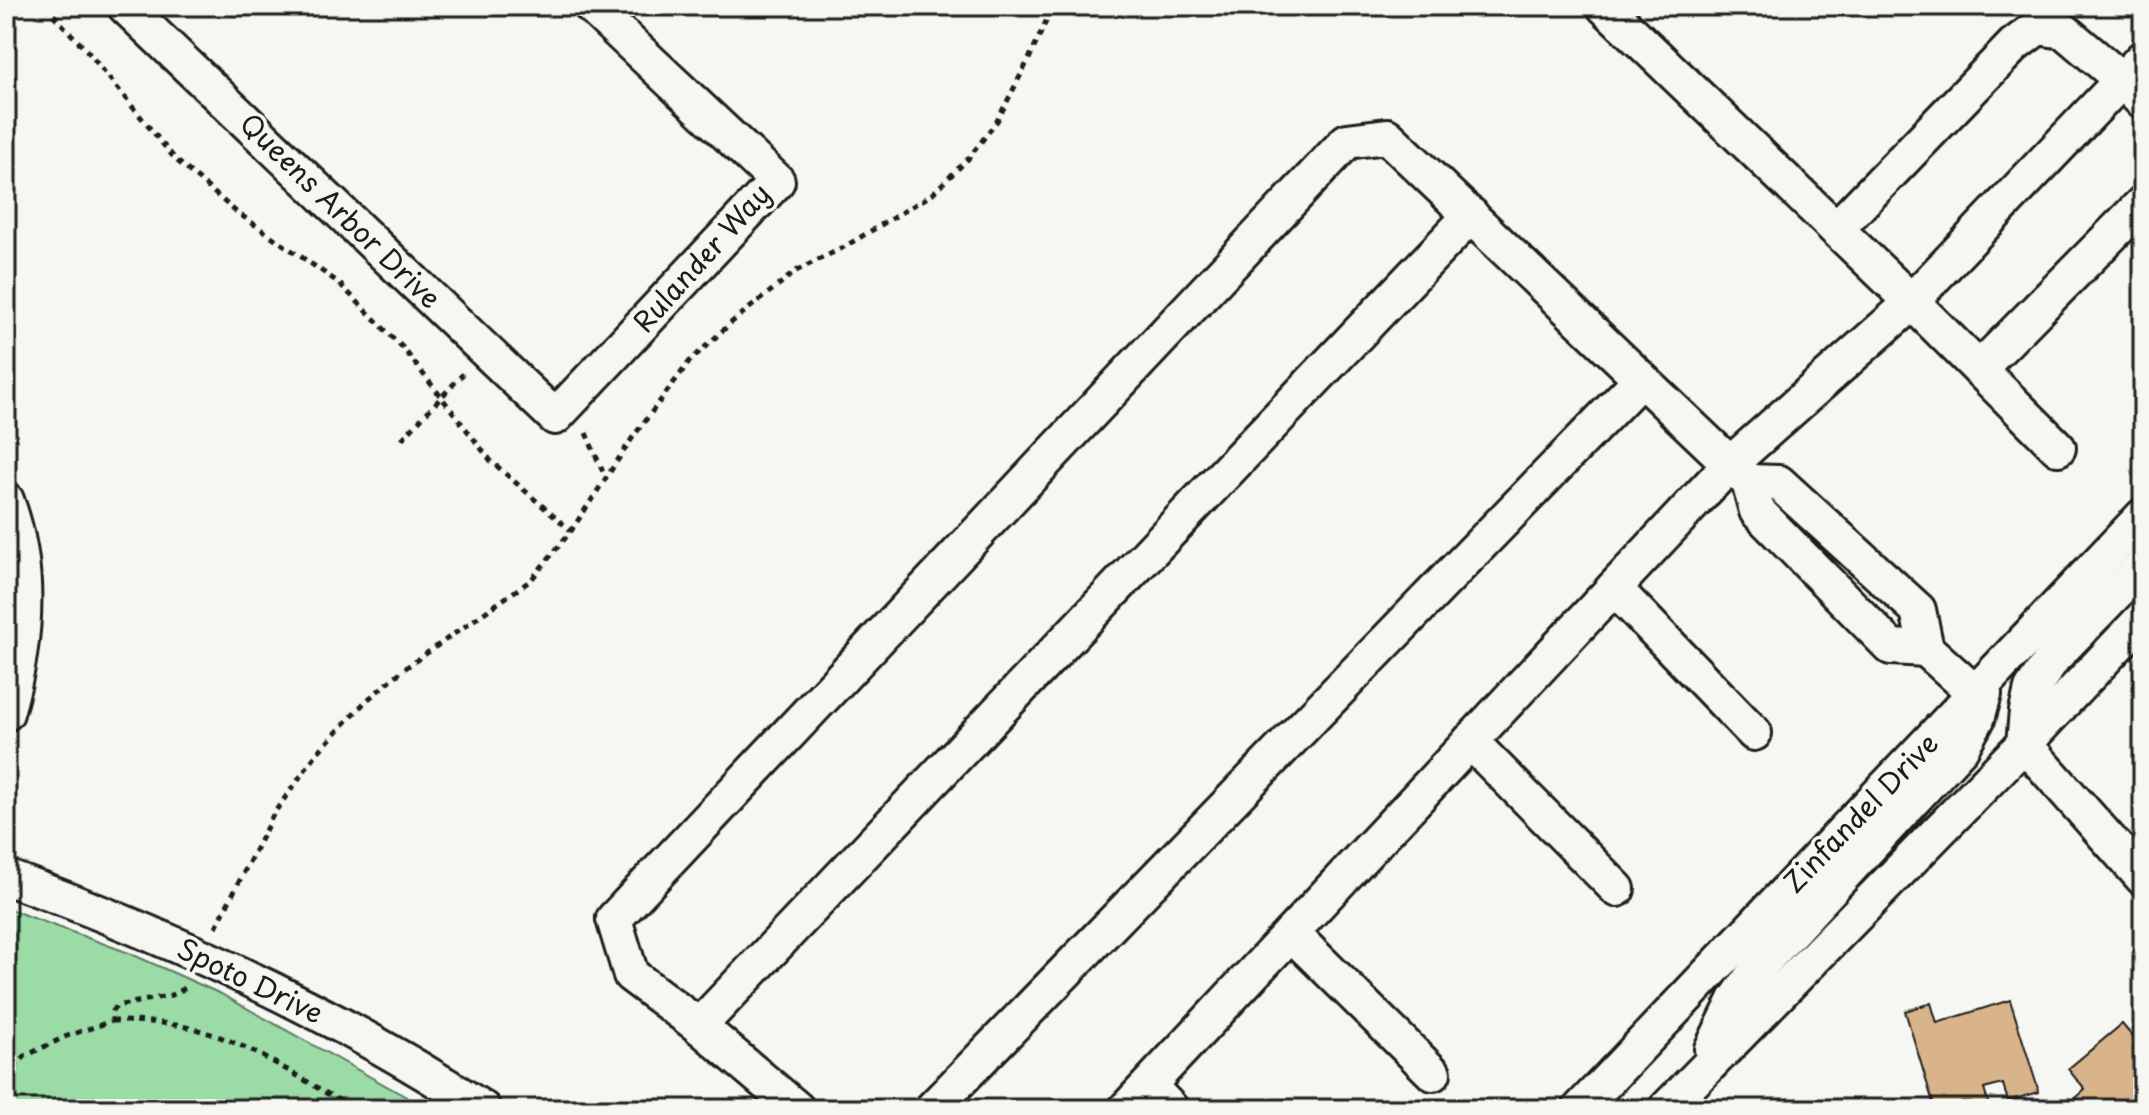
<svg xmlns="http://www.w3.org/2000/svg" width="2149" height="1115" font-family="'Playpen Sans',sans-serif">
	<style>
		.green { fill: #9adba6; stroke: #5b7c61; stroke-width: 2 }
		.building { fill: #d9b48a; stroke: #1c1c1c; stroke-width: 2 }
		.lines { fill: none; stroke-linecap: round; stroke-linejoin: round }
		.minor-casing { stroke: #1c1c1c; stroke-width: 40 }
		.path { stroke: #1c1c1c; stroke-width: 5; stroke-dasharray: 6 6; stroke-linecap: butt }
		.minor { stroke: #f6f6f2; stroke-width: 34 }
		.labels { text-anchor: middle; stroke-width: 7; stroke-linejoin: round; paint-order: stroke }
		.street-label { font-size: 28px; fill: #1c1c1c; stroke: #f6f6f2 }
	</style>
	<rect width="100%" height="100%" fill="#f6f6f2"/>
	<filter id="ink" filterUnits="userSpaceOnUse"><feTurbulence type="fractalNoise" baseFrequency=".0125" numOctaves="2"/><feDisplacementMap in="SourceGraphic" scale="16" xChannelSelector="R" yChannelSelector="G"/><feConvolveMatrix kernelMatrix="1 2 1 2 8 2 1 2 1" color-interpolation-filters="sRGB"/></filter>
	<g filter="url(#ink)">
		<!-- green -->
		<polygon class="green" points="6,908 129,953 221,994 428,1109 6,1109"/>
		<!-- building -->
		<g class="building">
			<polygon points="2010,1000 2039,1092 2008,1101 2003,1084 1984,1089 1990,1109 1935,1109 1905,1011 1931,1003 1937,1023"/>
			<polygon points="2122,1024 2132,1036 2143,1027 2143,1109 2075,1109 2070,1103 2085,1090 2068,1069"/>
			<polygon points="1871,1101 1879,1109 1863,1109"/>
		</g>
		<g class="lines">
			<!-- minor casing -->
			<g class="minor-casing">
				<g id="minor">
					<polyline points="125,6 555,417 777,181 591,6"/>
					<polyline points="1604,6 1911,301 2058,448"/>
					<polyline points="1836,229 2014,45 2038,27 2064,31 2122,80 2143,102"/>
					<polyline points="1979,369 2143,203"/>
					<polyline points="1749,482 1779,483 1918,610 1926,649 1975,693"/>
					<path d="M6 500C32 569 26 644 6 713"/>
					<polyline points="1614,588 1754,733"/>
					<polyline points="1470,741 1617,889"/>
					<polyline points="2024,744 2027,711 2032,689 2053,658 2143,565"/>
					<polyline points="2024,744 2143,878"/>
					<path d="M6 877C173 938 334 1012 483 1109"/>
					<polyline points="1291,933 1433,1073"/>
					<polyline points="699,1026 1471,215"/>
					<polyline points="1712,1049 1736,1000 1761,964 1961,748 1977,719 1984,694"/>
					<polyline points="1149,1086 1171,1109"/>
					<polyline points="797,1109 699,1026 631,975 614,919 1347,141 1387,136 1749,482 1757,511 1891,647 1926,649"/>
					<polyline points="932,1109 1641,379"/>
					<polyline points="1126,1109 1730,464 1900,313 2143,58"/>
					<polyline points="1580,1109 2143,516"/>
					<polyline points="1666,1109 2024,744 2143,618"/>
				</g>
			</g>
			<!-- path -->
			<g class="path">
				<polyline points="45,6 88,52 175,159 235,211 339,283 403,348 491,461 571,531"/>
				<polyline points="586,433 606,479"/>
				<polyline points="402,439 463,374"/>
				<polyline points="216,927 274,813 318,752 366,701 404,669 531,580 571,531 633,437 690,361 732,322 796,271 844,247 931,195 968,159 997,121 1029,59 1053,6"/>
				<path d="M112 1021C143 1021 174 1022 205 1032 256 1047 307 1083 354 1109"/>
				<polyline points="6,1077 25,1056 67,1036 112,1021 112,1011 117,1006 172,995 187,987"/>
			</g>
			<!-- minor -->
			<use href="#minor" class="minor"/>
		</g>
	</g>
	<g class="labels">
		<!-- street labels -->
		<g class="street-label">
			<text transform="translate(340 211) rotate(44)" y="10">Queens Arbor Drive</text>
			<text transform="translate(702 258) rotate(-48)" y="10">Rulander Way</text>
			<text transform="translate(1861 813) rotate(-46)" y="10">Zinfandel Drive</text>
			<text transform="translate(250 981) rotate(26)" y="10">Spoto Drive</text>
		</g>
	</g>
	<!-- margin -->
	<rect width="2149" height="1115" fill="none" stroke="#f6f6f2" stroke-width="32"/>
	<rect x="16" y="16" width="2117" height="1083" fill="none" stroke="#1c1c1c" stroke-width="3" filter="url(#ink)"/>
</svg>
